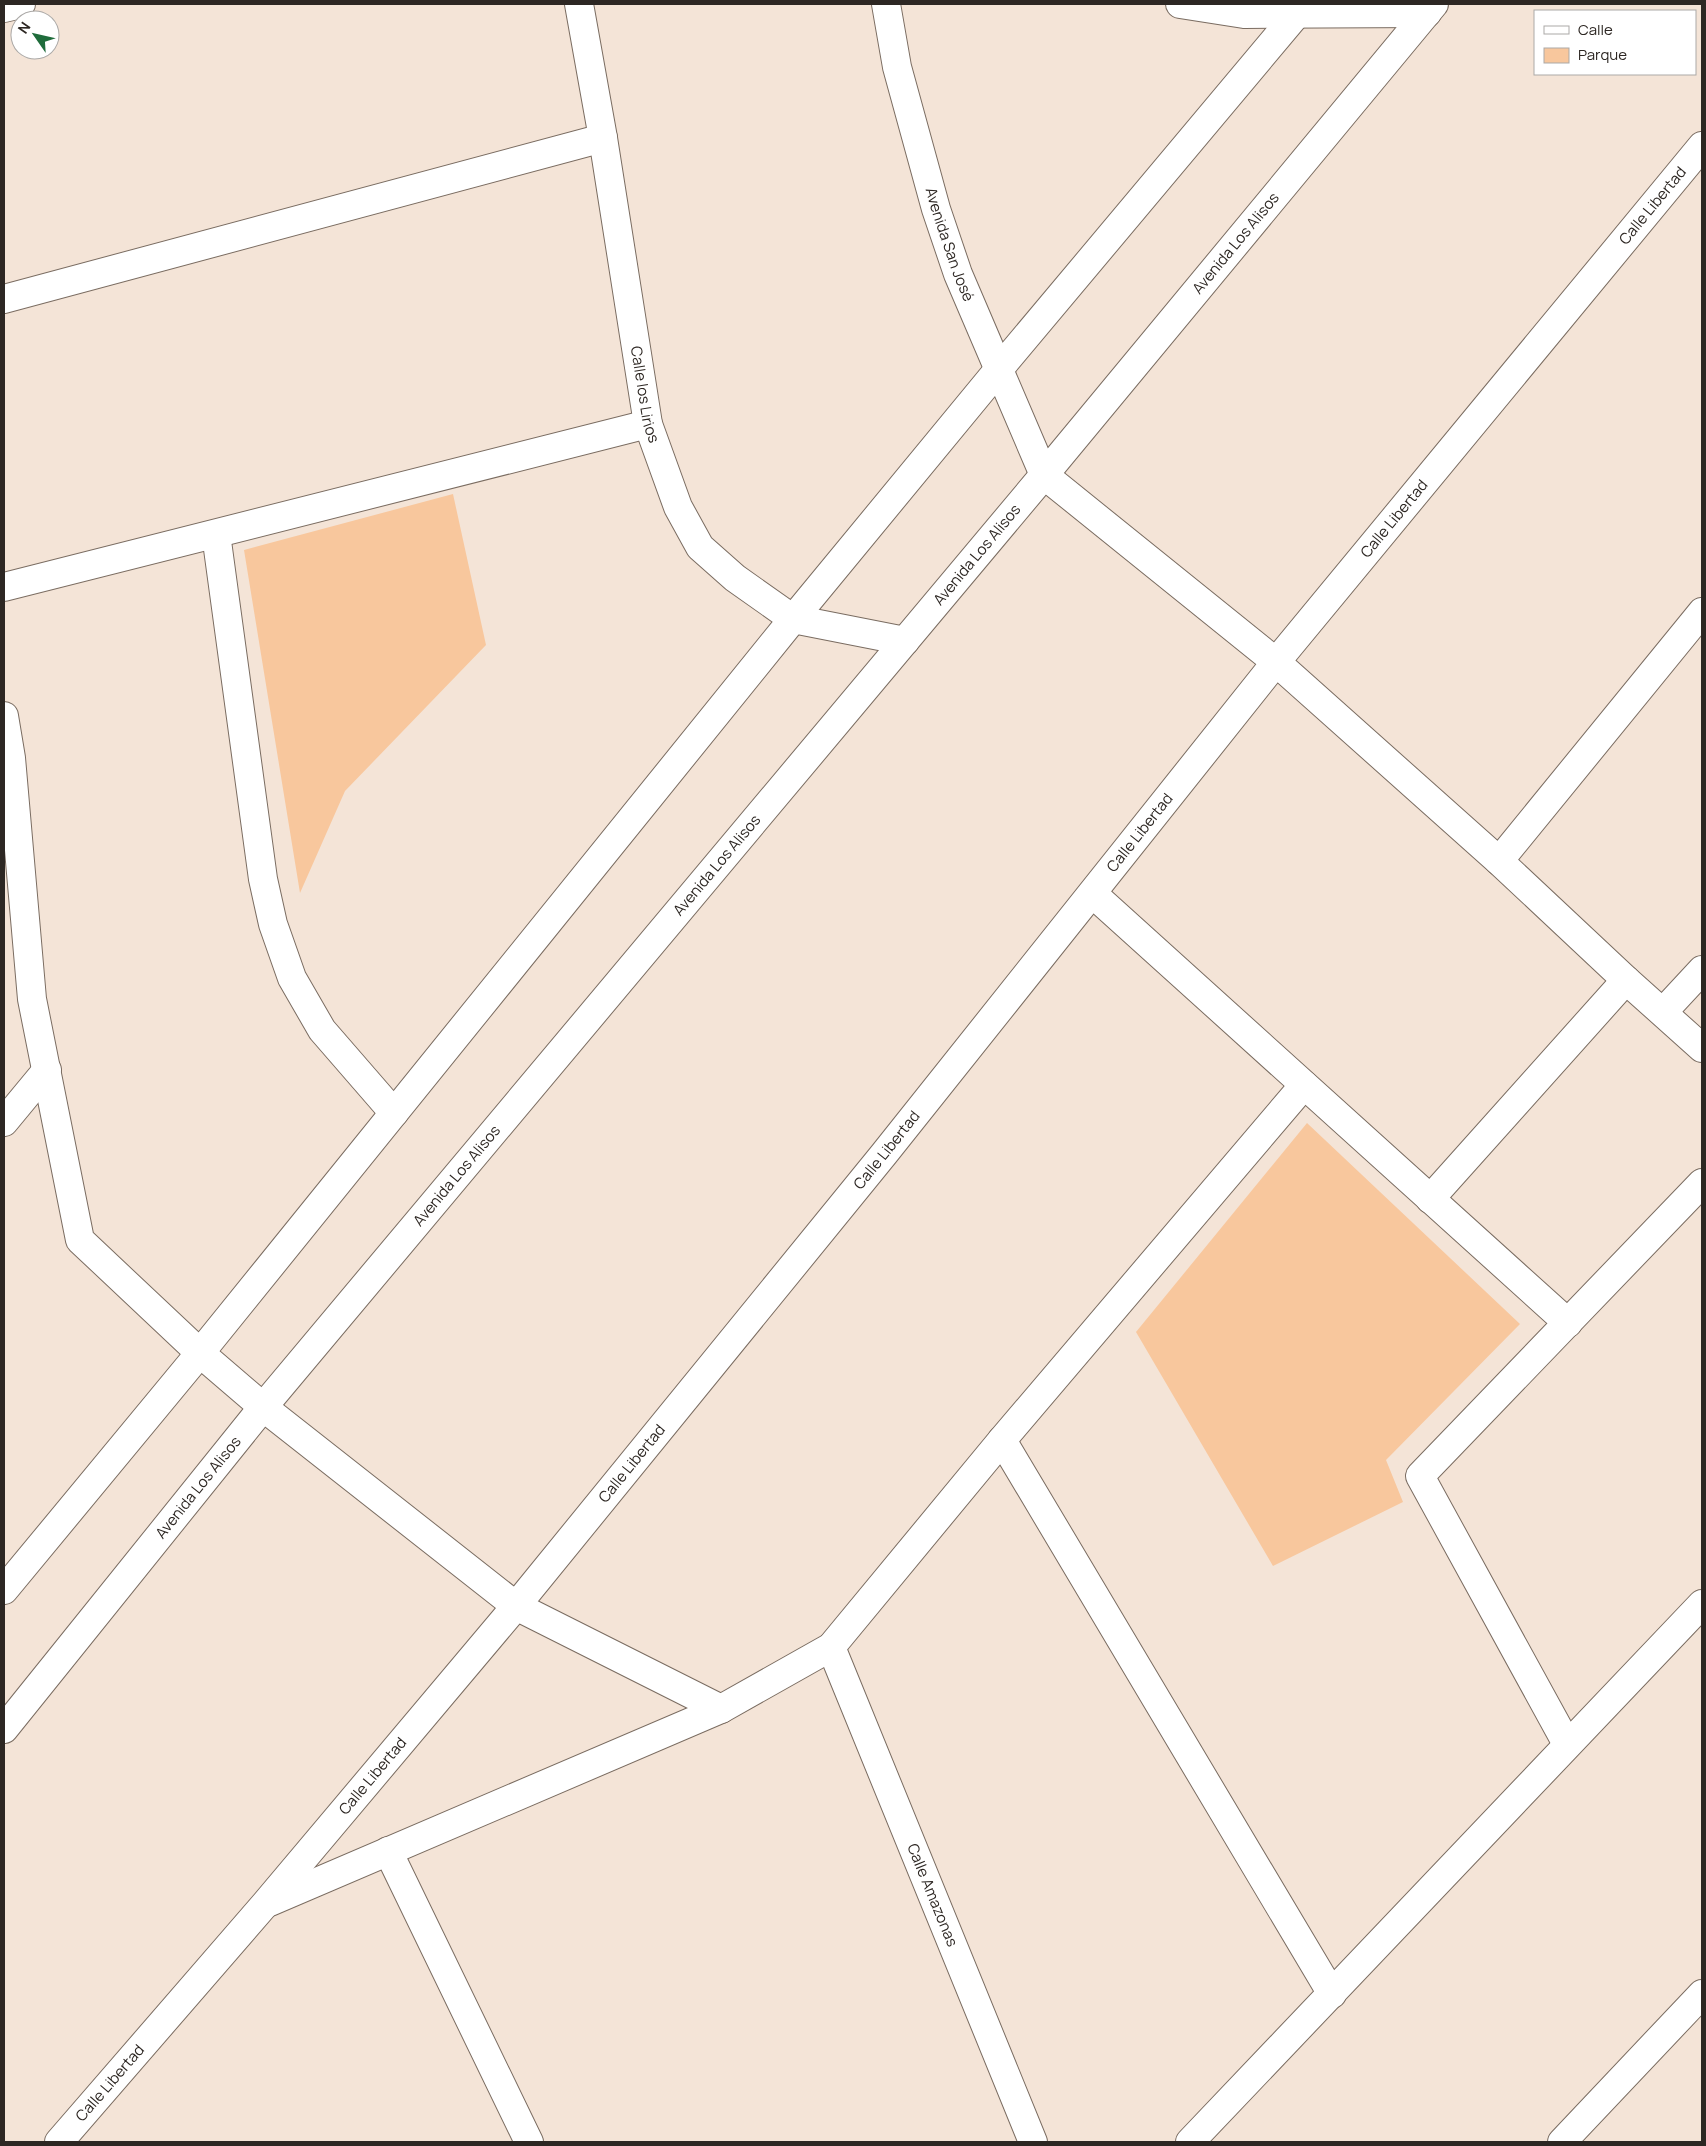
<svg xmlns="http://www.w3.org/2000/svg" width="1706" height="2146" font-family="Manrope,sans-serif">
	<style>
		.green { fill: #f8c79d }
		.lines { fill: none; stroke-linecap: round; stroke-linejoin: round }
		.minor-casing { stroke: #7a6c61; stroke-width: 30 }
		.minor { stroke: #fff; stroke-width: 28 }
		.labels { text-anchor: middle; stroke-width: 4; stroke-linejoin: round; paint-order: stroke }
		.street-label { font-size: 15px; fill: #2d2723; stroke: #fff }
	</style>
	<rect width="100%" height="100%" fill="#f4e4d7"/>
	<!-- green -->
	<g class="green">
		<polygon points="453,494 486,645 345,791 300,893 244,550"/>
		<polygon points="1307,1123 1520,1324 1386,1460 1403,1502 1273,1566 1136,1332"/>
	</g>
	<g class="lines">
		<!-- minor casing -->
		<g class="minor-casing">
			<g id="minor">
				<path id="s1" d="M579 4 603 138 648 424 678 507 700 547 735 578 793 619 905 641"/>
				<path id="s2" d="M886 4 897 67 936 209 958 274 1044 475 1276 662 1499 861 1626 980 1702 1048"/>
				<polyline points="1180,4 1244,14 1427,13"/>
				<polyline points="4,8 21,4"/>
				<polyline points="4,299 603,138"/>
				<polyline points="216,534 263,879 273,924 292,978 322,1030 394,1113"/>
				<polyline points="4,587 648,424"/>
				<polyline points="4,716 11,758 32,999 80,1240 200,1353 263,1407 516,1606 721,1709"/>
				<polyline points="1499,861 1702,612"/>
				<polyline points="1093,894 1568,1323"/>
				<polyline points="1663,1012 1702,970"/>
				<polyline points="4,1122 47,1070"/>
				<polyline points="1430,1199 1626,980"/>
				<polyline points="1002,1440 1332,1994"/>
				<polyline points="4,1590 200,1353 793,619 999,369 1305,4"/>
				<path id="s3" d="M831 1647 1033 2142"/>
				<path id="s4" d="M4 1729 263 1407 1044 475 1434 4"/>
				<polyline points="1567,1744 1420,1476 1702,1183"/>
				<polyline points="388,1851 529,2142"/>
				<polyline points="270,1902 721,1709 831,1647 1002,1440 1304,1085"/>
				<path id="s5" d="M59 2142 266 1903 516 1606 884 1154 1276 662 1702 146"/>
				<polyline points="1190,2142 1702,1604"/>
				<polyline points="1562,2142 1702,1994"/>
			</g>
		</g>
		<!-- minor -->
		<use href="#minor" class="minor"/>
	</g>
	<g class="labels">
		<!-- street labels -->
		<g class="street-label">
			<text dy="5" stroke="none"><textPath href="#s5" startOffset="2508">Calle Libertad</textPath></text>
			<text dy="5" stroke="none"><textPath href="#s4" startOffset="1930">Avenida Los Alisos</textPath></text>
			<text dy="5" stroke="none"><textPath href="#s2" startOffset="249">Avenida San José</textPath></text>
			<text dy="5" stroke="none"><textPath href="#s1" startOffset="396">Calle los Lirios</textPath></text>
			<text dy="5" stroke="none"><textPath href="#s5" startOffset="2102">Calle Libertad</textPath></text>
			<text dy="5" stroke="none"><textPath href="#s4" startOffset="1525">Avenida Los Alisos</textPath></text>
			<text dy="5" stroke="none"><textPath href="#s5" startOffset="1698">Calle Libertad</textPath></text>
			<text dy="5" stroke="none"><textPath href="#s4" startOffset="1120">Avenida Los Alisos</textPath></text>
			<text dy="5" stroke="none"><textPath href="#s5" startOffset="1292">Calle Libertad</textPath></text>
			<text dy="5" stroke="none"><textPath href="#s4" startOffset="715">Avenida Los Alisos</textPath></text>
			<text dy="5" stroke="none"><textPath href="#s5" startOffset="888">Calle Libertad</textPath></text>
			<text dy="5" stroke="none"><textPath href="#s4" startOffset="310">Avenida Los Alisos</textPath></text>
			<text dy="5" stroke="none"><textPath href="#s5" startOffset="482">Calle Libertad</textPath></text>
			<text dy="5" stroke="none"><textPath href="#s3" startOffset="268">Calle Amazonas</textPath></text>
			<text dy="5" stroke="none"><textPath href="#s5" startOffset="78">Calle Libertad</textPath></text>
		</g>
	</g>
	<!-- border -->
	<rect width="1706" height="2146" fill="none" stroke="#2d2723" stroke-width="10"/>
	<!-- legend -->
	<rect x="1534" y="10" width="162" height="65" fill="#ffffff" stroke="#aba9a7"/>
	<rect x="1544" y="26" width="25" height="8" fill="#ffffff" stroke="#aba9a7"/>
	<text x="1578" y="35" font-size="15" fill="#2d2723">Calle</text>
	<rect x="1544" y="48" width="25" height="15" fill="#f8c79d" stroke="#aba9a7"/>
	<text x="1578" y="60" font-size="15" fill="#2d2723">Parque</text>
	<!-- north arrow -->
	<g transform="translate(35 35) rotate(304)"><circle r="24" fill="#ffffff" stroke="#aba9a7"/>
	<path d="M0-4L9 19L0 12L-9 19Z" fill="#1f6c3b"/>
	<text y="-8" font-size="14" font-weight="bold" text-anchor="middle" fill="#2d2723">N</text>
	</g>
</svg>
